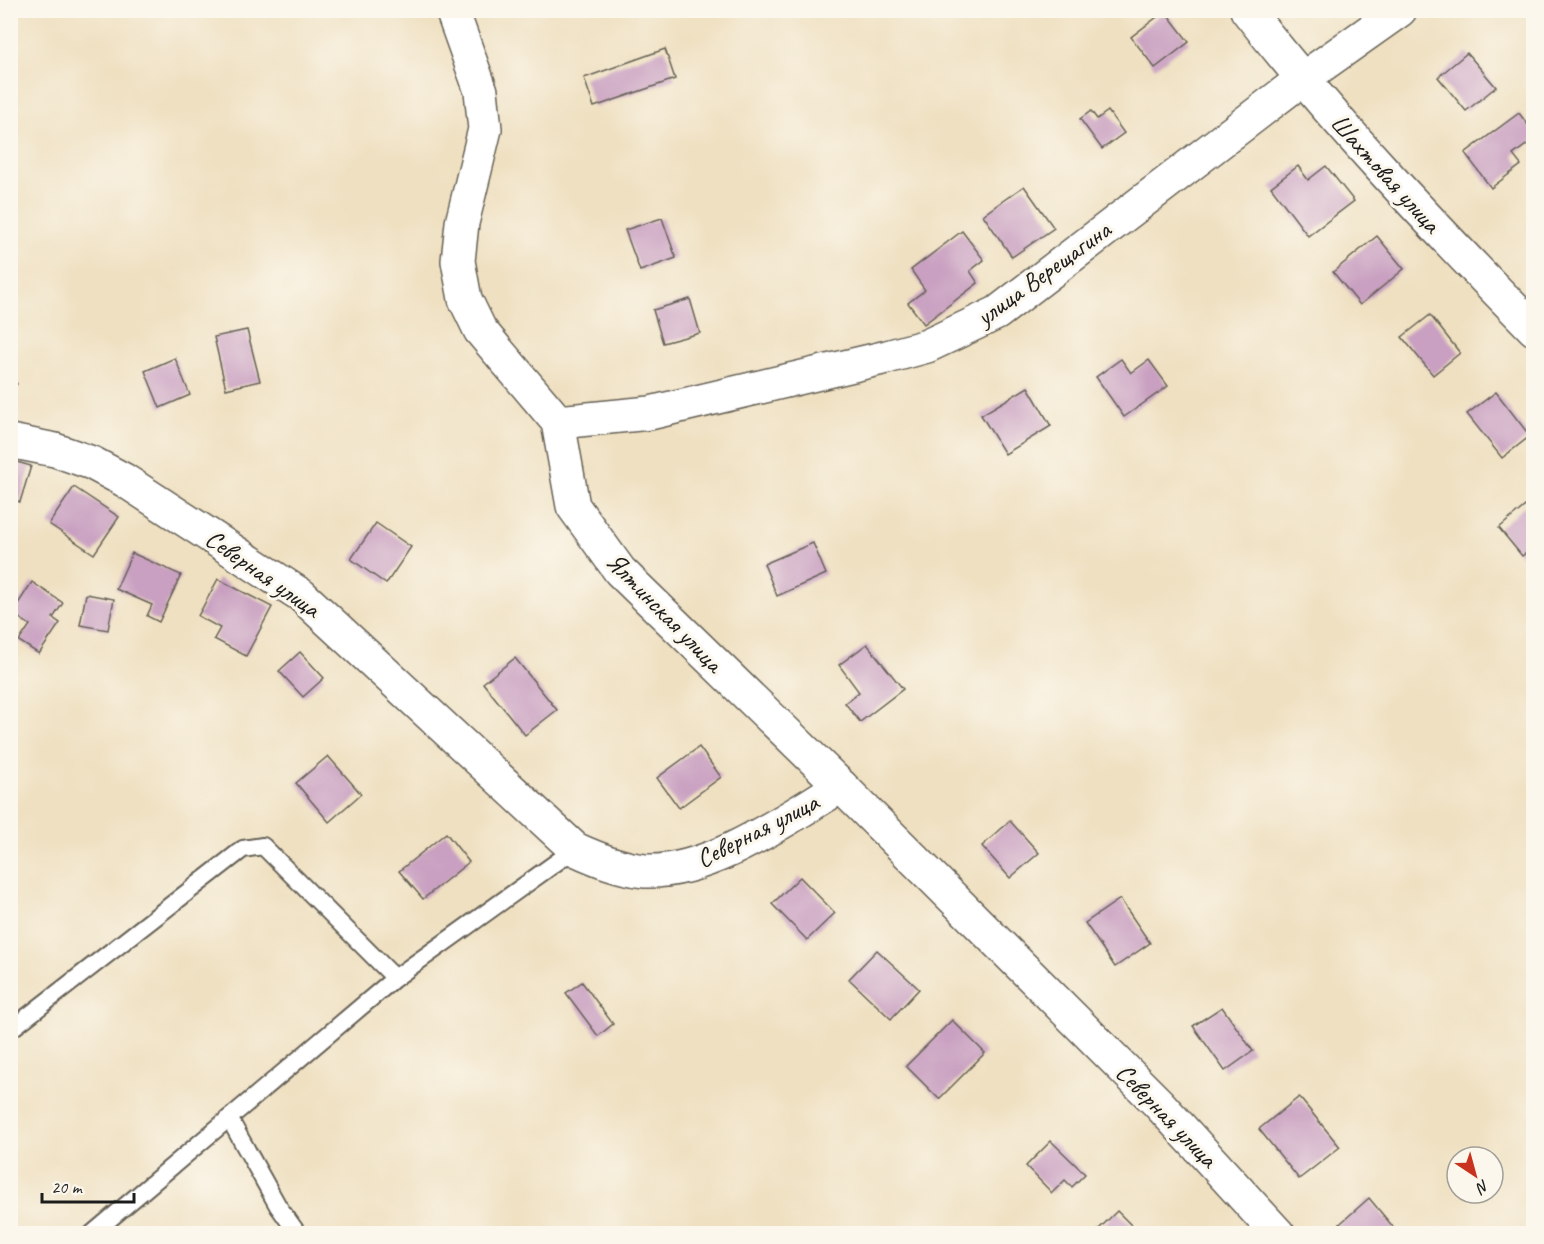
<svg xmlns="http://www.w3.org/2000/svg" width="1544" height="1244" font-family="Caveat,sans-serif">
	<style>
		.building { fill: #c9a0c1 }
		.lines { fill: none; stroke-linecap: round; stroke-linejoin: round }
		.lane-casing { stroke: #666156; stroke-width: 20 }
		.street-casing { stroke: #666156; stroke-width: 36 }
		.lane { stroke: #fff; stroke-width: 16 }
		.street { stroke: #fff; stroke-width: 33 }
		.labels { text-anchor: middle; stroke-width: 6; stroke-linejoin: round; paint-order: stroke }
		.street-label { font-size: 26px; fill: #1c1c1c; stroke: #fbf7ec }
	</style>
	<rect width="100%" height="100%" fill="#fbf7ec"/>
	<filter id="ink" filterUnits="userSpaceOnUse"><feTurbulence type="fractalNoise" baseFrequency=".0167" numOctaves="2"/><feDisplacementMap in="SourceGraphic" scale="12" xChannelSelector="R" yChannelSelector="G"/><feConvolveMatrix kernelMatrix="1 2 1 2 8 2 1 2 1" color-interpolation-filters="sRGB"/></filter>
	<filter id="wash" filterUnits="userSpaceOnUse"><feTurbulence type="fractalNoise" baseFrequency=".008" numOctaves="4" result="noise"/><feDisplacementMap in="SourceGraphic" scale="24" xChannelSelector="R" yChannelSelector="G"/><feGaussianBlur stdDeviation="1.35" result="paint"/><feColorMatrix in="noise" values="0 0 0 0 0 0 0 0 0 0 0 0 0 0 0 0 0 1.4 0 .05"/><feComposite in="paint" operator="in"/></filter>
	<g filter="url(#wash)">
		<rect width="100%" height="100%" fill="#efe0c1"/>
		<g id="blocks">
			<!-- building -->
			<g class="building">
				<polygon points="1165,11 1189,42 1155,68 1131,37"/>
				<polygon points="665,49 675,79 594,107 584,78"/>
				<polygon points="1467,53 1496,87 1466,111 1438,77"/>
				<polygon points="1091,111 1097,119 1108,111 1124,133 1102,149 1080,119"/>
				<polygon points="1519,113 1534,133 1534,139 1513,155 1521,165 1491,188 1465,153"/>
				<polygon points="1298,166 1308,180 1326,166 1354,201 1308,236 1271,187"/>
				<polygon points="1024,186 1054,228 1012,257 983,215"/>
				<polygon points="662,218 676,258 640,271 625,230"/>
				<polygon points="962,231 984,260 970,271 978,283 924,324 908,303 925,290 911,270"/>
				<polygon points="1377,236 1404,269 1360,305 1333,272"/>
				<polygon points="690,299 700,333 663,343 653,310"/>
				<polygon points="1430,315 1460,353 1433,375 1402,337"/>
				<polygon points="247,330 260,381 226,389 214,337"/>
				<polygon points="175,358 190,395 160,408 145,371"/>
				<polygon points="1121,359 1131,373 1149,360 1168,386 1124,417 1096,377"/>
				<polygon points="10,376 17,384 10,390"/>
				<polygon points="1028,387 1051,426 1005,454 981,415"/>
				<polygon points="1496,392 1530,436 1502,458 1467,414"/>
				<polygon points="10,460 31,466 20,502 10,499"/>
				<polygon points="74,487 119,517 94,554 49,524"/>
				<polygon points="1525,506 1534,516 1534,547 1522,556 1499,528"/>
				<polygon points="376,523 411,547 386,584 351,559"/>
				<polygon points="813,543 826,574 777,596 764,564"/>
				<polygon points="132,553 181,575 159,622 147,616 152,605 116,589"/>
				<polygon points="218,579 272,607 246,656 214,639 220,628 198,616"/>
				<polygon points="32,582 63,603 53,618 60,623 39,654 19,641 30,625 12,613"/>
				<polygon points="86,594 114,599 108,630 80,625"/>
				<polygon points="867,644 903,689 860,722 845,703 859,692 839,665"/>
				<polygon points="300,652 324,678 303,697 279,671"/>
				<polygon points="515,658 557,710 525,735 483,683"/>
				<polygon points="699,747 721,777 679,808 657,778"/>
				<polygon points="328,756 361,794 329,822 296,783"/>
				<polygon points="1010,821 1039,853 1010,878 982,846"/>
				<polygon points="446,833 469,862 423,899 399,871"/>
				<polygon points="800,877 835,913 807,940 772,904"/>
				<polygon points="1120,899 1150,943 1115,967 1085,923"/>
				<polygon points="877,950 919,989 891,1019 849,979"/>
				<polygon points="582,982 613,1024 598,1036 566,993"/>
				<polygon points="1222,1007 1253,1051 1225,1071 1193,1026"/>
				<polygon points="952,1020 985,1053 939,1099 906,1066"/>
				<polygon points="1299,1097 1340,1147 1299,1179 1259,1129"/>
				<polygon points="1051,1141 1085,1174 1072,1187 1065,1180 1052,1193 1026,1166"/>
				<polygon points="1369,1198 1399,1234 1338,1234 1334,1229"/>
				<polygon points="1117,1211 1140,1234 1094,1234"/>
			</g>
		</g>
	</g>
	<g filter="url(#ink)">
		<use href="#blocks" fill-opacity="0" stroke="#666156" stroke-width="1.5"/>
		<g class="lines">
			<!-- lane casing -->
			<g class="lane-casing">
				<g id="lane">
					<polyline points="10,1030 243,849 263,846 395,978"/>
					<polyline points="229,1118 278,1206 298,1234"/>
					<polyline points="92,1234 395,978 575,849"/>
				</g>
			</g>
			<!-- street casing -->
			<g class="street-casing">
				<g id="street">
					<polyline points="452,10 481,91 485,129 462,223 458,261 465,299 480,330 558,422 573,506 620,571 841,786"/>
					<path d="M1247 10C1335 123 1433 226 1534 329"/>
					<polyline points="558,422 650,413 887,357 927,346 997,313 1301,80 1400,10"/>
					<path d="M10 441 55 450 92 463 124 480 301 595 575 849C597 859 621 869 645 871 710 874 787 818 841 786L1158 1103 1278 1234"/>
				</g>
			</g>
			<!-- lane -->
			<use href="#lane" class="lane"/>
			<!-- street -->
			<use href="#street" class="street"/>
		</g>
	</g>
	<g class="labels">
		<!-- street labels -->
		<g class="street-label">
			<text transform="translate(1386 173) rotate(48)" y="9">Шахтовая улица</text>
			<text transform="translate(1043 273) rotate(-36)" y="9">улица Верещагина</text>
			<text transform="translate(263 573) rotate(35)" y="9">Северная улица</text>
			<text transform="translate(665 612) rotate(46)" y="9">Ялтинская улица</text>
			<text transform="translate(757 830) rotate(-27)" y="9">Северная улица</text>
			<text transform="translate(1167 1115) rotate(46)" y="9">Северная улица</text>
		</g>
	</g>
	<!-- margin -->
	<rect width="1544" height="1244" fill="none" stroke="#fbf7ec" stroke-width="36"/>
	<!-- north arrow -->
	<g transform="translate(1475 1175) rotate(144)"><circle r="28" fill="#fbf7ec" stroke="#a29f99" stroke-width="1.5"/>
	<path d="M0-4.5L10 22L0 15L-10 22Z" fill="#c8321e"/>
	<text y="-9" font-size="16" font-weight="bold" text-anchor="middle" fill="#1c1c1c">N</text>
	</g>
	<!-- scale -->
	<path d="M42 1193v9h92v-9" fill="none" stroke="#1c1c1c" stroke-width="3"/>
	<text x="51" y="1193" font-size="18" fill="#1c1c1c" stroke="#fbf7ec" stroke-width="4.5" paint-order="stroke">20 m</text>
</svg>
